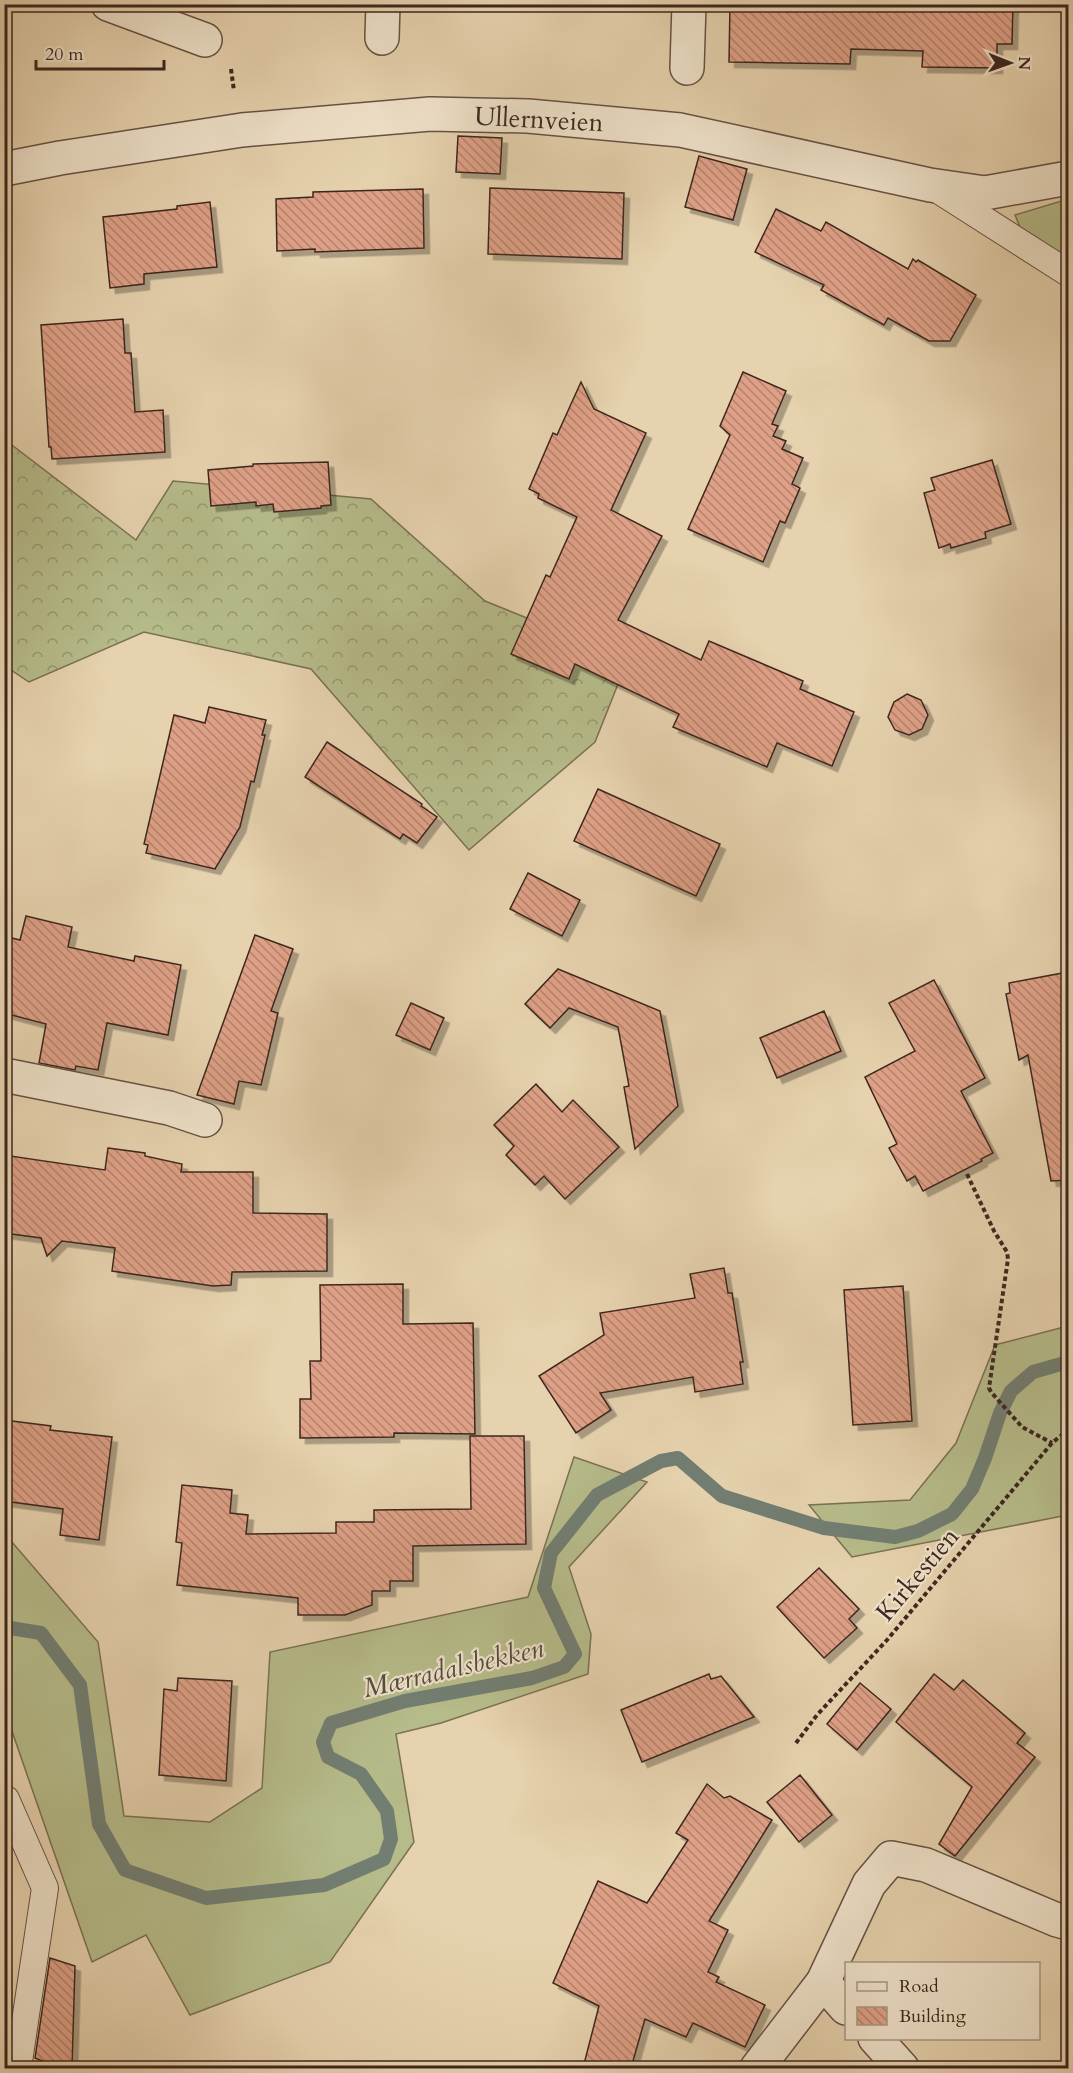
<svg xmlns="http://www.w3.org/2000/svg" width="1073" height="2073" font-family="Cardo,serif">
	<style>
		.grass { fill: #b6bb8a; stroke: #7a7154; stroke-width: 1.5 }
		.forest { fill: url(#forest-crowns); stroke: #7a7154; stroke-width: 1.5 }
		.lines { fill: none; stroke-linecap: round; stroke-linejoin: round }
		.stream { stroke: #727e72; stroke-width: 14 }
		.building { fill: url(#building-back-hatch); stroke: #3d271f; stroke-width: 1.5; filter: url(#shadow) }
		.service-casing { stroke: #675243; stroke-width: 28 }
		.minor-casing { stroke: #675243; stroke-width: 36 }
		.path { stroke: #3d271f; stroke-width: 4; stroke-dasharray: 4.5 3; stroke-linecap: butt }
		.service { stroke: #efe2ca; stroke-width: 26 }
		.minor { stroke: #efe2ca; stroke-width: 33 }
		.labels { text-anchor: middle; stroke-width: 4.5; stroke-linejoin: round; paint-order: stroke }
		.street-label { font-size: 26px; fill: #3d271f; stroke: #efe2ca }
		.water-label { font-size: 27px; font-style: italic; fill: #534b42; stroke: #efe2ca }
	</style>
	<defs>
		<pattern id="forest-crowns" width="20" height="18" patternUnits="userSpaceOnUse" patternTransform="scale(1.5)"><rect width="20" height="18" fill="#b6bb8a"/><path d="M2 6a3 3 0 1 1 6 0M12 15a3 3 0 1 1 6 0" fill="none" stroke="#959870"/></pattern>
		<pattern id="building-back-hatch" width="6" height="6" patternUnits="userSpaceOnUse" patternTransform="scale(1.5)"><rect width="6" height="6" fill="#dea086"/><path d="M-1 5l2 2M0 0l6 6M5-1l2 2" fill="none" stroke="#b5826d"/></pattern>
		<filter id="shadow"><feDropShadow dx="5.5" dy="5.5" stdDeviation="0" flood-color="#0004"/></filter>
	</defs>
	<rect width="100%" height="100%" fill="#e6d2ae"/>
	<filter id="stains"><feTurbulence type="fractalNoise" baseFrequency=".00333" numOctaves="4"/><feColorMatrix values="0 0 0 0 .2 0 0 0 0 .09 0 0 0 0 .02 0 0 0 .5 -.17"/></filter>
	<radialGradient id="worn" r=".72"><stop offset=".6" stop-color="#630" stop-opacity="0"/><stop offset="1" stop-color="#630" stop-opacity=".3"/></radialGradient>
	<!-- grass -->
	<g class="grass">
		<polygon points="1068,199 1068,261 1024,237 1015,215"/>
		<polygon points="1068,1326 1068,1515 852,1557 809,1505 910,1500 956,1443 995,1345"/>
		<polygon points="574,1457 647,1482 569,1567 591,1634 588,1674 441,1723 396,1734 414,1842 330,1962 190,2015 146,1935 92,1962 5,1711 5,1534 98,1642 124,1816 210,1822 262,1788 270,1652 528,1597"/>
	</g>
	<!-- forest -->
	<polygon class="forest" points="4,439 136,540 173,481 371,499 485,601 628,659 595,742 469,850 311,669 144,632 29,682 5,666"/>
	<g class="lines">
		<!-- stream -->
		<polyline class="stream" points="4,1627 41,1633 80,1685 99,1824 125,1870 206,1898 324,1885 384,1859 391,1839 387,1811 361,1774 328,1757 323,1742 331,1723 405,1701 532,1678 564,1667 575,1654 544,1588 551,1553 597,1495 661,1461 678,1458 722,1496 824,1528 895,1537 918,1531 952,1514 972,1489 985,1458 1000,1413 1011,1391 1033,1372 1068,1362"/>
	</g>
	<!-- building -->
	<g class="building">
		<polygon points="730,4 1013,4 1012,44 997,44 997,68 922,67 923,51 851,49 850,64 729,62"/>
		<polygon points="458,136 502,138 500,174 456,172"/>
		<polygon points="699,156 747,169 733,220 685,207"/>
		<polygon points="490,188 624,193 622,259 488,254"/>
		<polygon points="423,189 424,248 315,252 315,249 277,251 276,199 313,197 313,192"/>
		<polygon points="210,202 217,267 144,274 144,284 110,288 103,217 177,209 177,206"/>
		<polygon points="776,209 821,231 826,222 908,269 913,259 916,262 918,260 976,295 950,341 929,341 888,318 884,325 821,290 824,285 755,252"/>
		<polygon points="123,319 125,353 131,353 135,412 163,410 165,452 52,459 51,447 49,447 41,325"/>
		<polygon points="743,372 786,391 772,424 778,426 773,436 786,441 782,449 803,458 792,484 800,488 785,523 780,521 763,562 688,529 730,435 720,426"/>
		<polygon points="581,382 594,409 646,433 611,510 662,536 618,620 701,660 709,641 803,681 800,689 854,712 832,766 777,743 767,767 673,727 679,714 575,664 569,679 511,654 546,575 550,577 577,517 538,498 539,494 529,489 553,433 557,435"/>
		<polygon points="992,460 1011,524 985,532 986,538 951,548 950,544 939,548 924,493 935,490 931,478"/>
		<polygon points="328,462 331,505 321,506 321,508 274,512 273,504 256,506 256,502 211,506 208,470 253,466 253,464"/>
		<polygon points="907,694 921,700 928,715 922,729 909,735 895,730 888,717 894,702"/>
		<polygon points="209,707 266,720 262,735 265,735 254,782 251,781 240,827 215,869 146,853 148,845 144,844 174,715 205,723"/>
		<polygon points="327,742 422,804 421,806 437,817 417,843 403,834 400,839 305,777"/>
		<polygon points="598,789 720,844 696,896 574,841"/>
		<polygon points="528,873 580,900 562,936 510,909"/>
		<polygon points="26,916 72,927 68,947 134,961 135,956 181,965 168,1035 107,1023 98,1070 76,1066 75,1070 39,1063 46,1024 4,1013 4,936 20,940"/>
		<polygon points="255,935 293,949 271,1011 278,1013 261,1085 239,1081 234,1104 197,1095"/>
		<polygon points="558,969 660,1011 678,1106 635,1149 624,1087 629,1086 618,1027 569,1008 550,1028 525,1004"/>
		<polygon points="1068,972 1068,1180 1051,1181 1028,1055 1019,1060 1006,994 1010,993 1009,983"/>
		<polygon points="934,980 985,1078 961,1091 993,1153 981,1159 982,1161 923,1191 915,1176 907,1181 889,1148 897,1144 865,1077 915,1051 889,1003"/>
		<polygon points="411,1003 444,1018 430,1050 396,1035"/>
		<polygon points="824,1011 841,1051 777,1078 760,1038"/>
		<polygon points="536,1084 562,1112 573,1100 619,1147 565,1199 544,1176 535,1185 506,1155 514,1146 494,1125"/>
		<polygon points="108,1148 145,1153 145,1156 182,1164 181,1172 253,1172 253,1213 327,1214 327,1271 232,1272 231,1285 213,1286 112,1271 115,1248 62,1241 47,1256 41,1238 4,1233 4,1155 105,1170"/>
		<polygon points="724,1268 728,1293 732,1293 743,1362 740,1362 743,1384 695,1392 693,1377 600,1393 611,1410 576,1433 539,1376 604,1335 600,1313 695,1298 690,1274"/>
		<polygon points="403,1284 403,1324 473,1323 475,1434 394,1433 394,1437 300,1438 300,1399 311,1399 310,1361 321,1361 320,1285"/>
		<polygon points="903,1286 912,1421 853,1425 844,1290"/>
		<polygon points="4,1420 51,1426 50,1430 112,1437 99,1540 60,1535 63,1509 4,1501"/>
		<polygon points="470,1436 524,1436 526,1544 413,1546 413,1581 390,1581 390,1591 372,1591 372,1605 345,1615 298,1615 298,1598 177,1585 182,1543 176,1542 182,1485 232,1490 230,1513 248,1515 246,1534 336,1533 336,1522 374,1522 374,1510 471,1509"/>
		<polygon points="819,1568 859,1609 849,1619 857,1628 824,1658 777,1607"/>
		<polygon points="709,1674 711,1679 721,1676 754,1717 642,1762 621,1710"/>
		<polygon points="934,1674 954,1690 963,1680 1025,1733 1017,1743 1035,1757 955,1856 939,1844 972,1787 896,1722"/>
		<polygon points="178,1678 232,1681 226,1781 159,1775 164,1689 177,1691"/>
		<polygon points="860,1683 891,1709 857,1750 827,1724"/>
		<polygon points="800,1775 832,1815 799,1842 767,1802"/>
		<polygon points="707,1784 724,1798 730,1796 772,1820 709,1921 728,1930 708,1972 719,1977 716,1982 765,2005 745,2047 693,2023 686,2037 645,2019 631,2068 583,2068 599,2006 553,1983 572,1939 598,1881 647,1903 688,1840 676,1833"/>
		<polygon points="50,1958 75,1966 72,2068 59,2068 35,2058"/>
	</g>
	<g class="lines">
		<!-- service casing -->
		<g class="service-casing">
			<g id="service">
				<polyline points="938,190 1068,273"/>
				<polyline points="6,1799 45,1888 18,2068"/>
			</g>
		</g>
		<!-- minor casing -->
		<g class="minor-casing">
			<g id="minor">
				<polyline points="108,4 205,40"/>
				<polyline points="382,38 383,4"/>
				<polyline points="687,68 689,4"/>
				<polyline points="4,169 60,158 242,130 430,114 528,116 680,130 930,185 985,193 1068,178"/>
				<polyline points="4,1075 169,1108 205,1120"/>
				<polyline points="823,1982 846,2008"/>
				<polyline points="875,2038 902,2068"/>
				<polyline points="757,2068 823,1982 869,1884 891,1858 926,1865 1057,1920 1068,1923"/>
			</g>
		</g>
		<!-- path -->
		<g class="path">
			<polyline points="231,69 234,91"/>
			<polyline points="967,1174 994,1231 1007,1252 1008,1259 989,1388 991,1392 1022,1427 1052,1443"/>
			<polyline points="796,1743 817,1715 887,1640 1052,1443 1068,1430"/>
		</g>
		<!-- service -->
		<use href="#service" class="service"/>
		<!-- minor -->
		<use href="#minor" class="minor"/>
	</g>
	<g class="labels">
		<!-- street labels -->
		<g class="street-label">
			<text transform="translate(539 119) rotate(3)" y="9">Ullernveien</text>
			<text transform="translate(917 1574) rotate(-50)" y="9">Kirkestien</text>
		</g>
		<!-- water labels -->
		<g class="water-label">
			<text transform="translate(453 1668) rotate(-13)" y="9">Mærradalsbekken</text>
		</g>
	</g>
	<!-- margin -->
	<rect width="1073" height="2073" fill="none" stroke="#e6d2ae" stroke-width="24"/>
	<rect x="6" y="6" width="1061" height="2061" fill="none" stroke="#3d271f" stroke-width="3"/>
	<rect x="12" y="12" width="1049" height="2049" fill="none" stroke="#3d271f" stroke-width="1.5"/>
	<!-- legend -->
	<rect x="845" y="1962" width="195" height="78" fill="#efe2ca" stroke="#a89786" stroke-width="1.5"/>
	<rect x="857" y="1982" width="30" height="9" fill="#efe2ca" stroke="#a89786" stroke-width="1.5"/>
	<text x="899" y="1992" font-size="18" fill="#3d271f">Road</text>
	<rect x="857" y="2007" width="30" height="18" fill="url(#building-back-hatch)" stroke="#a89786" stroke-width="1.5"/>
	<text x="899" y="2022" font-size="18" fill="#3d271f">Building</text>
	<!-- north arrow -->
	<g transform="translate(1010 63) rotate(91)" stroke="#efe2ca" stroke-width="4.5" paint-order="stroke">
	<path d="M0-4.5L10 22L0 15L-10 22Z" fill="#3d271f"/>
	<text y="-9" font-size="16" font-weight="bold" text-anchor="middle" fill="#3d271f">N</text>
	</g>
	<!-- scale -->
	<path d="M36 60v9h128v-9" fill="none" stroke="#3d271f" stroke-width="3"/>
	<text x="45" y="60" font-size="18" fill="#3d271f" stroke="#efe2ca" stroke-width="4.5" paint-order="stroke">20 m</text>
	<rect width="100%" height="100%" filter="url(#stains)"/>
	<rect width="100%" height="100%" fill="url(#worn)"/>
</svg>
